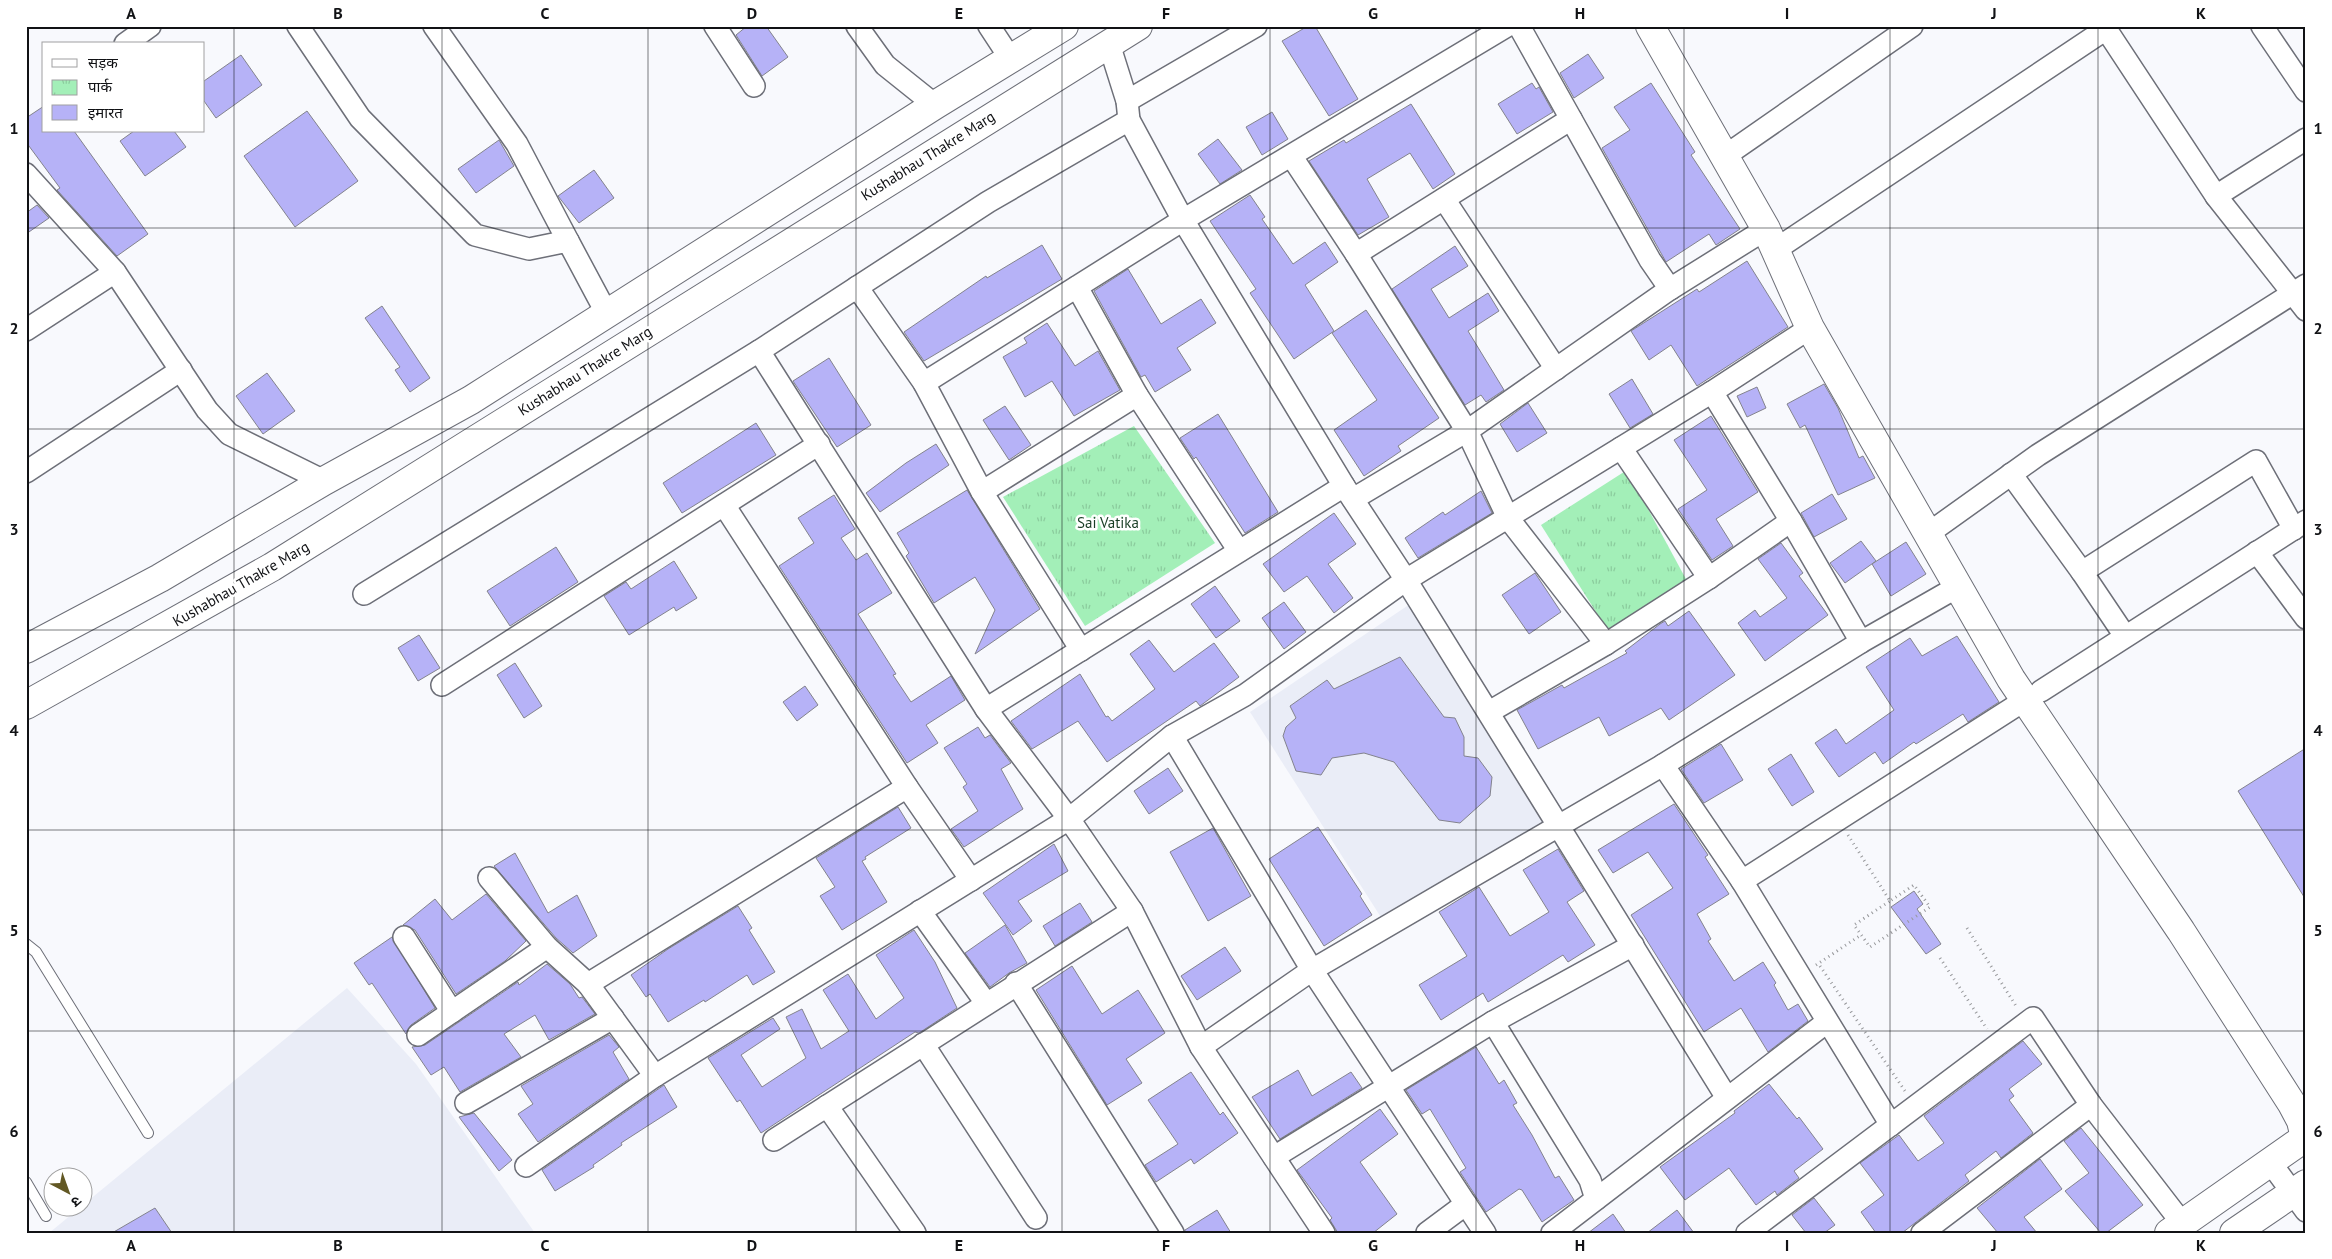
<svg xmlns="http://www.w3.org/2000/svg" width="2332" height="1259" font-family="'PT Sans','Noto Sans Devanagari',sans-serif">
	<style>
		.built { fill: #eaedf7 }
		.park { fill: url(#park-tufts) }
		.building { fill: #b6b2f7; stroke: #83838d }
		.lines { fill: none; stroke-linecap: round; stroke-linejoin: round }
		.lane-casing { stroke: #6d6f78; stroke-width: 12 }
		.street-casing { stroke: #6d6f78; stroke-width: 24 }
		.secondary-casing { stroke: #6d6f78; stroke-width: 30 }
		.path { stroke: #97989b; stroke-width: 3; stroke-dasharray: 1 4; stroke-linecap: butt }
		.lane { stroke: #fff; stroke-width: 10 }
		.street { stroke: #fff; stroke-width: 21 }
		.secondary { stroke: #fff; stroke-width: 28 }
		.grid { fill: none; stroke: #111215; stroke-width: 1; stroke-opacity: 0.55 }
		.labels { text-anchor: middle; stroke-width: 5; stroke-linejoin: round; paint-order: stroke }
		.street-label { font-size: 15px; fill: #111215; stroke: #fff }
		.park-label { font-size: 15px; fill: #183d24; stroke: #fff }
		.neatline { fill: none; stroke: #111215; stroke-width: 2 }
		.grid-label { font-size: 16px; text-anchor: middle; font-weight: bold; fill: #111215 }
	</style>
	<defs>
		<pattern id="park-tufts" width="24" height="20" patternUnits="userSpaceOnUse" patternTransform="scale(1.25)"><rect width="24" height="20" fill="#a3efb8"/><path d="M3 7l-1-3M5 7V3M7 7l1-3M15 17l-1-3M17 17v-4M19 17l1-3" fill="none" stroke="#8bcc9d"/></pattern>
	</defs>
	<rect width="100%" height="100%" fill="#f8f9fd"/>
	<!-- built -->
	<g class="built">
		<polygon points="1413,602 1546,820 1384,922 1250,712"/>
		<polygon points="347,988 416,1064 535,1233 49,1233"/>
	</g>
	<!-- park -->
	<g class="park">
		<polygon points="1134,426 1215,543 1085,626 1003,497"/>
		<polygon points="1627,470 1687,581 1608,631 1541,525"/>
	</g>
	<!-- building -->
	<g class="building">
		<polygon points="747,26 766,26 788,57 762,76 736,35"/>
		<polygon points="1308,26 1315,26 1358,99 1329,116 1282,41"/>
		<polygon points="1588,54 1604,78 1574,98 1560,73"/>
		<polygon points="241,55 262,85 216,118 204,101 204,81"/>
		<polygon points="1532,83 1536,89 1539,87 1553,112 1517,134 1498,104"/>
		<polygon points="1651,83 1695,152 1691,155 1740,229 1716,245 1709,234 1666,262 1602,148 1630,130 1614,107"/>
		<polygon points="1411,104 1455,174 1433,189 1410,153 1367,179 1389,217 1358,235 1309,161 1344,140 1346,143"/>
		<polygon points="44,106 44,131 74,131 148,234 117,256 57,190 60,188 26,142 26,118"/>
		<polygon points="307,111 358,181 295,227 244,156"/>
		<polygon points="1272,112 1288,139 1262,155 1246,127"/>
		<polygon points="134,131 174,131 186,147 145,176 120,141"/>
		<polygon points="1218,139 1242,170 1220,184 1198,154"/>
		<polygon points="499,140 514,166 476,193 458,169"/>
		<polygon points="594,170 614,198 579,223 558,196"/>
		<polygon points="1250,195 1265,217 1262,219 1293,264 1325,242 1338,262 1305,285 1334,331 1294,359 1250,293 1256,289 1210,221"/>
		<polygon points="37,205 49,218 26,234 26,213"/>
		<polygon points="1042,245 1062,279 924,361 904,332 986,276 987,278"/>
		<polygon points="1455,246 1468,266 1431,289 1449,318 1488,293 1499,311 1468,331 1504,390 1486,402 1481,395 1465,405 1392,289"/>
		<polygon points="1747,261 1788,327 1697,386 1671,345 1649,360 1631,331 1697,289 1699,292"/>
		<polygon points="1128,269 1161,324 1201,299 1216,323 1177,348 1191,370 1155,392 1145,375 1141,377 1094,291"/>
		<polygon points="382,306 430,378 410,392 395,370 400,367 365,318"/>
		<polygon points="1366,310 1439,418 1398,446 1401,451 1364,476 1334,430 1377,400 1332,333"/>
		<polygon points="1047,323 1075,366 1098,351 1120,390 1074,416 1052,381 1025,397 1003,357 1027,343 1024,338"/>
		<polygon points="829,358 871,425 837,447 793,381"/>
		<polygon points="267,373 295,411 263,434 236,396"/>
		<polygon points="1632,379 1653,414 1630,428 1609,394"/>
		<polygon points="1824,384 1838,408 1859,458 1863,456 1875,478 1838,495 1805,425 1800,428 1787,404"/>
		<polygon points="1757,387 1766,408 1747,417 1737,396"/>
		<polygon points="1528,403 1547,433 1517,452 1500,424"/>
		<polygon points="1005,406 1031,445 1009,460 983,420"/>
		<polygon points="1218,414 1278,512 1245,533 1196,457 1194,459 1180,438"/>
		<polygon points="1711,416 1758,492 1716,519 1733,546 1712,560 1678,509 1707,490 1674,440"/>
		<polygon points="756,423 776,455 682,513 663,483"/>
		<polygon points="936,444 949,465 880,512 866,493 906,463"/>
		<polygon points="967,490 1040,609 975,654 995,610 975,577 934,603 906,556 909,553 897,533"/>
		<polygon points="1481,491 1492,513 1418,558 1405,538 1443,512 1445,515"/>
		<polygon points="1832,494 1847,519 1814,537 1801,513"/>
		<polygon points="834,495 855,529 841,538 856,560 867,553 892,593 858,614 896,674 893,675 911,702 951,676 965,700 926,725 938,743 907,763 779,566 814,543 798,518"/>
		<polygon points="1334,513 1356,544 1328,564 1353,598 1334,613 1307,576 1284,592 1263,564"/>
		<polygon points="1861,541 1876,561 1845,583 1830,563"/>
		<polygon points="1906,542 1926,574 1891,596 1872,564"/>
		<polygon points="1781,543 1803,573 1799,576 1828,615 1765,661 1738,623 1755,610 1760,617 1787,598 1758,559"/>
		<polygon points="556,547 578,582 510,626 487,591"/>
		<polygon points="674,561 697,598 676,611 674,607 629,635 604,596 626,582 631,589"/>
		<polygon points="1535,573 1561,612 1529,634 1502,595"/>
		<polygon points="1215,586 1240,621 1216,638 1191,604"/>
		<polygon points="1284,602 1306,632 1284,649 1262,618"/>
		<polygon points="1689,611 1735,675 1669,720 1661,708 1609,736 1599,717 1538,749 1517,710 1562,685 1564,688 1627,653 1625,651 1660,624 1665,621 1668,626"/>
		<polygon points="419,635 440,668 418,681 398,648"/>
		<polygon points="1957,636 1999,702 1968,722 1963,714 1916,744 1914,742 1883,764 1875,752 1839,777 1815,743 1836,729 1846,744 1894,710 1866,667 1910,638 1922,656"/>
		<polygon points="1149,640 1174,672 1214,643 1239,677 1200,706 1196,701 1107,762 1078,721 1032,749 1011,721 1080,674 1106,717 1108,716 1112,721 1155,689 1130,654"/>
		<polygon points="1400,657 1444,717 1455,718 1464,737 1464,756 1478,758 1492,777 1490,796 1460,823 1439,820 1394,762 1364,753 1332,758 1321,775 1296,771 1283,736 1286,727 1296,718 1290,706 1327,680 1334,689"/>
		<polygon points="515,663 542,706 524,718 497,675"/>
		<polygon points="805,686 818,705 797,721 783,702"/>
		<polygon points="978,727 985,738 990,735 1011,763 1001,769 1023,809 964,847 951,829 978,811 963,787 967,784 944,748"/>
		<polygon points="1721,744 1743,780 1704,803 1681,769"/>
		<polygon points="2306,748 2306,900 2238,791"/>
		<polygon points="1791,754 1814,792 1792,806 1768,769"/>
		<polygon points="1168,768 1183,791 1149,814 1134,791"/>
		<polygon points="1674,804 1708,855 1705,857 1729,894 1697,914 1711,939 1708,941 1734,981 1763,962 1776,983 1774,985 1788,1010 1798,1004 1808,1021 1768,1052 1741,1008 1704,1032 1631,915 1673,888 1648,852 1613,873 1598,850"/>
		<polygon points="898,807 911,828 865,857 866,859 862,861 887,902 842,930 820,896 835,887 816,858"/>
		<polygon points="1318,827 1362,894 1360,896 1372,915 1324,946 1269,859"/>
		<polygon points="1213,828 1251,896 1208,921 1170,852"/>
		<polygon points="1054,844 1068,871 1018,901 1032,921 1013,935 983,893"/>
		<polygon points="1558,849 1584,891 1567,902 1595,945 1568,962 1563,955 1488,1002 1483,993 1441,1020 1419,985 1467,956 1439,912 1479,887 1510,936 1549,912 1523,870"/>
		<polygon points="515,853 548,913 577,895 597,936 573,953 556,938 494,866"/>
		<polygon points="1914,891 1923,904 1917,909 1941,944 1926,954 1891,907"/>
		<polygon points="486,894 526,941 505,961 456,994 415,930 403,925 435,899 452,920"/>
		<polygon points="1080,903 1092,922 1055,946 1043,926"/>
		<polygon points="738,906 752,928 749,930 775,972 753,985 747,975 705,1002 704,1000 668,1022 650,994 646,997 631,975 668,949"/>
		<polygon points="1005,925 1027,963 1009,973 990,987 965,953"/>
		<polygon points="914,930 935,962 957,1008 919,1033 915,1032 761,1133 740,1100 737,1102 708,1058 773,1018 780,1029 741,1055 762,1087 806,1058 786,1017 802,1009 821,1049 849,1031 823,990 848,974 876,1019 904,998 876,955"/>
		<polygon points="392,937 435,1008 411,1025 406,1034 372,983 369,985 354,963"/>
		<polygon points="1225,947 1241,971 1197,1000 1181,976"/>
		<polygon points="547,964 570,984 579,998 582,997 595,1014 549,1040 535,1015 504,1034 521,1057 460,1092 444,1067 431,1075 412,1047 425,1045 518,982 519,985"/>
		<polygon points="1072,966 1102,1014 1138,990 1165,1033 1126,1059 1142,1083 1107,1105 1036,990"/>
		<polygon points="609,1035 619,1047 613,1052 629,1079 538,1142 518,1114 533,1104 521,1086"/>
		<polygon points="2023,1041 2042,1064 2009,1089 2014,1096 2009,1100 2033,1133 2001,1158 1996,1151 1965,1175 1969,1181 1902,1233 1876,1233 1861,1212 1884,1195 1860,1163 1899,1135 1918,1161 1944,1143 1924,1116"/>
		<polygon points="1476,1047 1499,1084 1504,1080 1517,1103 1513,1105 1532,1135 1555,1178 1559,1176 1574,1200 1542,1222 1522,1190 1519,1189 1486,1212 1460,1172 1466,1168 1430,1109 1422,1114 1406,1090"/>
		<polygon points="1298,1070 1312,1096 1351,1072 1362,1088 1280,1139 1252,1097"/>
		<polygon points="1191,1072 1220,1115 1223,1112 1238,1133 1194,1164 1191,1159 1156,1182 1145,1165 1178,1144 1148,1100"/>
		<polygon points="1769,1084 1797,1119 1799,1117 1823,1149 1794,1171 1799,1178 1777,1195 1775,1191 1756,1205 1729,1168 1685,1200 1660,1167 1735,1113 1734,1111"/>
		<polygon points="664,1085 677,1107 621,1143 622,1145 593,1165 594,1167 555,1191 542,1170"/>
		<polygon points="1380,1109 1398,1134 1360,1162 1397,1214 1373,1233 1338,1233 1330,1220 1332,1218 1297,1170"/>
		<polygon points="474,1113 512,1160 499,1171 459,1117"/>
		<polygon points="2081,1128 2143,1205 2106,1233 2101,1233 2065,1191 2089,1173 2064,1141"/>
		<polygon points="2040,1159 2062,1189 2024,1217 2037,1233 1998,1233 1977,1208"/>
		<polygon points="1814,1198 1835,1225 1824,1233 1806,1233 1792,1215"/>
		<polygon points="155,1208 172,1233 112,1233"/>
		<polygon points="1217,1210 1231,1233 1185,1233 1185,1230"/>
		<polygon points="1677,1210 1694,1233 1647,1233"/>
		<polygon points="1613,1214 1626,1233 1588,1233"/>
	</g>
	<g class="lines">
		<!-- lane casing -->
		<g class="lane-casing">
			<g id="lane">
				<polyline points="26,944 36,952 148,1133"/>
				<polyline points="26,1182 46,1216"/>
			</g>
		</g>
		<!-- street casing -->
		<g class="street-casing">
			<g id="street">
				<polyline points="298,26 360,118 475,235 529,249 568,241 607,314"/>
				<polyline points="434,26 517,144 568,241"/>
				<polyline points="715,26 754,86"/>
				<polyline points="857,26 885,65 935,105"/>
				<polyline points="989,26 1010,58"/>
				<polyline points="1519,26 1650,260 1670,289"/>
				<polyline points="2104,26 2216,196 2306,310"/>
				<polyline points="2262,26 2306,91"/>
				<polyline points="125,44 150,26"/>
				<polyline points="1109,44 1127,101 1129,120 1183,220 1344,486 1406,580 1727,1098"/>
				<polyline points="1127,101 1256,26"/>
				<polyline points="1725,156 1912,26"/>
				<polyline points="1292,157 1356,254 1467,431 1508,518 1606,644"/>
				<polyline points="26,174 115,272 207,410 229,434 324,481"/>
				<polyline points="2216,196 2306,139"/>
				<polyline points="1444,199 1556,369"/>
				<polyline points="1775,250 2106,29"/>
				<polyline points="1356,254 1571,119"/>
				<polyline points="857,287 924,383 982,492 1081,650"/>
				<polyline points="1077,287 1137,395 1239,551"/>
				<polyline points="26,330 115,272"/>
				<polyline points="924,383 1183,220 1507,26"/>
				<polyline points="1712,392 1791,521 1861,642"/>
				<polyline points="1621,448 1709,578"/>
				<polyline points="26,472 181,370"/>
				<polyline points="2011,474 2082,572"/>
				<polyline points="982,492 1137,395"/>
				<polyline points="1353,499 1467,431 1670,289 1766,229"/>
				<polyline points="724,505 907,787 971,880"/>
				<polyline points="1929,533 2038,455 2306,285"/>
				<polyline points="2257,552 2306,618"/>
				<polyline points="364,594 759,351"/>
				<polyline points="2125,636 2082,572 2256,461 2294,529"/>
				<polyline points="442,685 819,444"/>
				<polyline points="2041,691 2306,521"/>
				<polyline points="986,709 759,351 988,202 1129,120"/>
				<polyline points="1489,712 1606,644 1709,578 1791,521"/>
				<polyline points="1172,736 1312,970 1485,1233"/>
				<polyline points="1663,765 1742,881 1891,1125"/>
				<polyline points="489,878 547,947 588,984 907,787"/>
				<polyline points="1742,881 2025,700"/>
				<polyline points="920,911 986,1003"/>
				<polyline points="404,937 452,1012"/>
				<polyline points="1016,983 1173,1233"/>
				<polyline points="588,984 655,1076"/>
				<polyline points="1493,1022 1590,1180 1596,1199"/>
				<polyline points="418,1035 547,947"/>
				<polyline points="923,1044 1036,1218"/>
				<polyline points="1201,1047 1312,970 1663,765 1861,642 1959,586"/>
				<polyline points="466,1103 613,1018"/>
				<polyline points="827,1106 915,1233"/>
				<polyline points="774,1140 1132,911"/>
				<polyline points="1274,1157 1493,1022 1633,945"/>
				<polyline points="2270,1162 2306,1211"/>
				<polyline points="526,1166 655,1076 1069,819 1172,736 1245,695 1406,580 1712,392 1810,328"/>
				<polyline points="1324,1233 1201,1047 1132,911 1069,819 986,709 1344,486"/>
				<polyline points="1427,1233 1466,1204"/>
				<polyline points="1552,1233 1827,1022"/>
				<polyline points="1747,1233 2033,1018 2091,1105 2182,1223"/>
				<polyline points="1922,1233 2091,1105"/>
			</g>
		</g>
		<!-- secondary casing -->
		<g class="secondary-casing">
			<g id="secondary">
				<polyline points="1650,26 1766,229 1810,328 2011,679 2181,931 2292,1104 2301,1121 2306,1142"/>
				<polyline points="26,649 160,578 324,481 471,400 935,105 1064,26"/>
				<polyline points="26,705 272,567 1138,26"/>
				<polyline points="2169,1233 2306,1137"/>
				<polyline points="2234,1233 2306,1184"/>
			</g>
		</g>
		<!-- path -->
		<g class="path">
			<polyline points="1848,835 1890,901 1914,885 1930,907 1870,947 1854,925 1890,901"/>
			<polyline points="1967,928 2016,1006"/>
			<polyline points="1940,958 1987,1029"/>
			<polyline points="1816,965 1861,935"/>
			<polyline points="1820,966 1905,1091"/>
		</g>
		<!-- lane -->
		<use href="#lane" class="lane"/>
		<!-- street -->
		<use href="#street" class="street"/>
		<!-- secondary -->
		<use href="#secondary" class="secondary"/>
	</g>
	<!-- grid -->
	<path class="grid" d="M234 26V1233M442 26V1233M648 26V1233M856 26V1233M1062 26V1233M1270 26V1233M1476 26V1233M1684 26V1233M1890 26V1233M2098 26V1233M26 228H2306M26 429H2306M26 630H2306M26 830H2306M26 1031H2306"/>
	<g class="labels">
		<!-- street labels -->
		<g class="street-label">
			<text transform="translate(928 156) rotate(-32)" y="5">Kushabhau Thakre Marg</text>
			<text transform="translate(585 371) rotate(-32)" y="5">Kushabhau Thakre Marg</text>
			<text transform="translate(241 584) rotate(-30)" y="5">Kushabhau Thakre Marg</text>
		</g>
		<!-- park labels -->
		<g class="park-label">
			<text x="1108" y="528">Sai Vatika</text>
		</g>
	</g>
	<!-- border -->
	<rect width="2332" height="1259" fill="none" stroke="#ffffff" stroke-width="55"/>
	<!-- legend -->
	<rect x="42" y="42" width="162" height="90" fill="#ffffff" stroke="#a0a0a1"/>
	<rect x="52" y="59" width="25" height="8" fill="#ffffff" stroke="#a0a0a1"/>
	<text x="88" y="68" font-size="15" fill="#111215">सड़क</text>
	<rect x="52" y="80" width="25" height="15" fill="url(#park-tufts)" stroke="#a0a0a1"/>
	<text x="88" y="92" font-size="15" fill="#111215">पार्क</text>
	<rect x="52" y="105" width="25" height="15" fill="#b6b2f7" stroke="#a0a0a1"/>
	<text x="88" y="118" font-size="15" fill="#111215">इमारत</text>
	<!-- north arrow -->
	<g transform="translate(68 1192) rotate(139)"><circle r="24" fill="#ffffff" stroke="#a0a0a1"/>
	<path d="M0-4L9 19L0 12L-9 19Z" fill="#625824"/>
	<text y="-8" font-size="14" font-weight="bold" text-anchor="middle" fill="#111215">उ</text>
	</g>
	<rect x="28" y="28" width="2276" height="1204" class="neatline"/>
	<g class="grid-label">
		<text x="131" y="19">A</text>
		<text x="338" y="19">B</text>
		<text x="545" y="19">C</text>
		<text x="752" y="19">D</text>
		<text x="959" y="19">E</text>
		<text x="1166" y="19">F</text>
		<text x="1373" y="19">G</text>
		<text x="1580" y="19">H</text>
		<text x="1787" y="19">I</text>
		<text x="1994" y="19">J</text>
		<text x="2201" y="19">K</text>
		<text x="14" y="134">1</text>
		<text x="2318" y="134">1</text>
		<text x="14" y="334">2</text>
		<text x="2318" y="334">2</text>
		<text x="14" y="535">3</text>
		<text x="2318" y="535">3</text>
		<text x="14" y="736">4</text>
		<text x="2318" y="736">4</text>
		<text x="14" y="936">5</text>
		<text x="2318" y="936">5</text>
		<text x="14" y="1137">6</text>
		<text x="2318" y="1137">6</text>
		<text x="131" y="1251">A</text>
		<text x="338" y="1251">B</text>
		<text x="545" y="1251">C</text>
		<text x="752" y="1251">D</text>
		<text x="959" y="1251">E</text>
		<text x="1166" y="1251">F</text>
		<text x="1373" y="1251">G</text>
		<text x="1580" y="1251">H</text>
		<text x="1787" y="1251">I</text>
		<text x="1994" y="1251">J</text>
		<text x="2201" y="1251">K</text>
	</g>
</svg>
